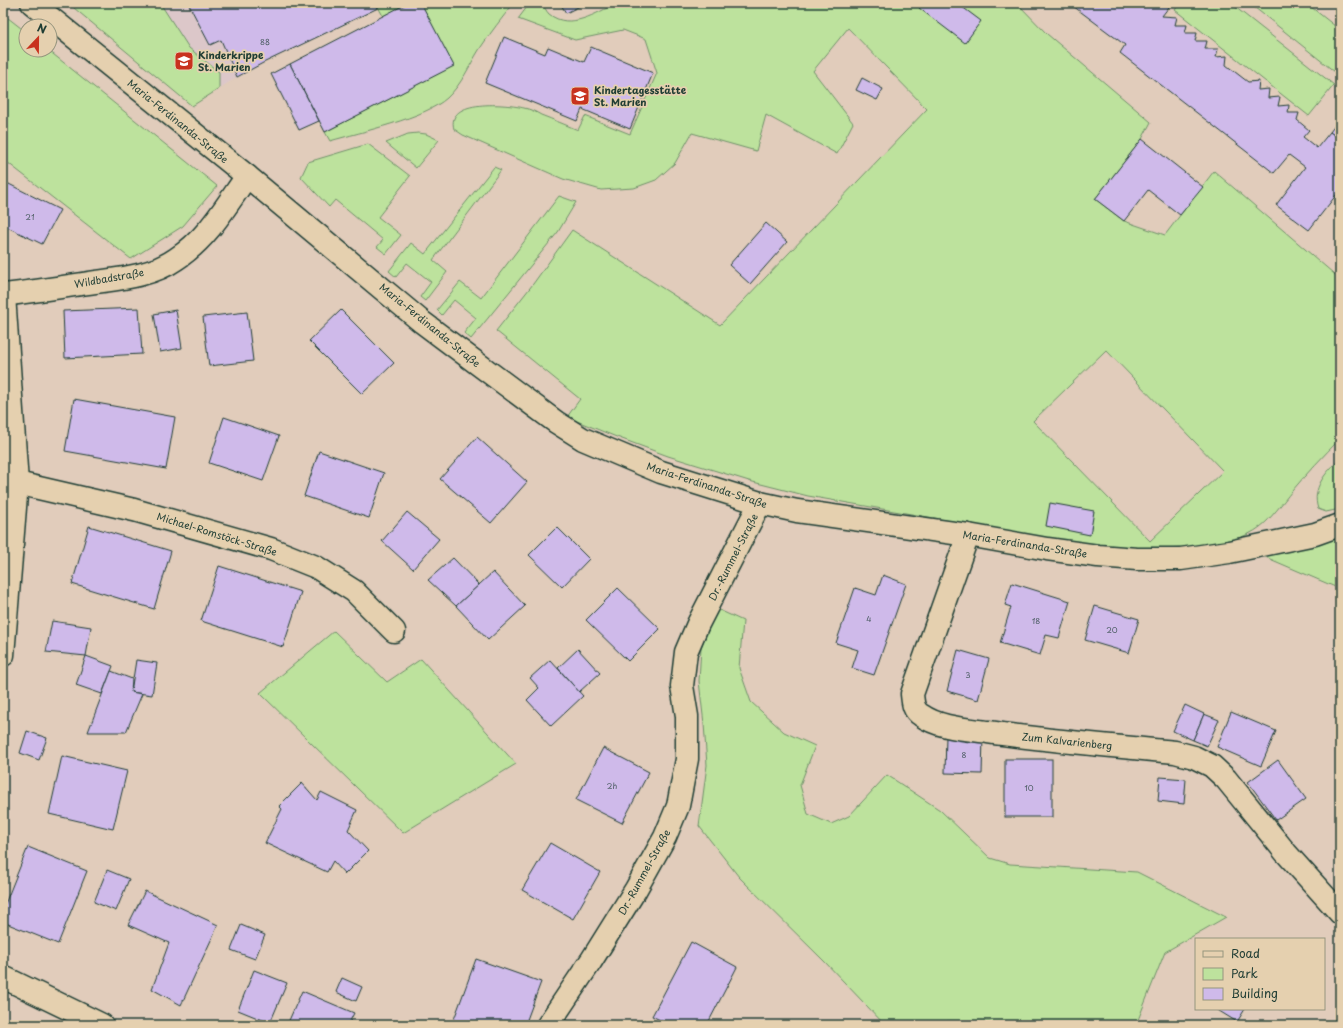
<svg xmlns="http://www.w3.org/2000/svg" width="1343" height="1028" font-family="'Playpen Sans',sans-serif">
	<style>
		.built { fill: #dcc7c9 }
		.green { fill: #bde29d; stroke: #6e9068; fill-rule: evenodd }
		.building { fill: #cfbaea; stroke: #1f3d34 }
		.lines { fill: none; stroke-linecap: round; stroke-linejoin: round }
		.minor-casing { stroke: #1f3d34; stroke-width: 25 }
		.minor { stroke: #e5d0af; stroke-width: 22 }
		.labels { text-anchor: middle; stroke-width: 3.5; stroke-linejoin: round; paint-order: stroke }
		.number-label { font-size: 8px; fill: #4b5c62 }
		.poi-label { font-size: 10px; font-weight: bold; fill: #1f3d34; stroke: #e5d0af; text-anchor: start }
		.street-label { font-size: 10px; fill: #1f3d34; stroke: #e5d0af }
	</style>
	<rect width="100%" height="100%" fill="#e1ccbb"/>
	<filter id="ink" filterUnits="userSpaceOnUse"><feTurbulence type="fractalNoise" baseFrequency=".025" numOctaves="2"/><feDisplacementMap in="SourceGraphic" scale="8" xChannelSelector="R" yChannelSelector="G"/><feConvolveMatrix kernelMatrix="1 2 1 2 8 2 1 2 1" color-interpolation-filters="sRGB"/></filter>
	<g filter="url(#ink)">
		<!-- built -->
		<polygon class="built" points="68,3 188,3 221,40 237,77 192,106"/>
		<!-- green -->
		<g class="green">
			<polygon points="68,3 160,3 189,48 219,72 219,89 192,106"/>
			<polygon points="376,3 408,3 383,16"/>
			<path d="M421 3H514C502 18 490 33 479 50 469 66 462 84 447 98 425 118 361 132 330 141L325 132 453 66Z"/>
			<path d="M530 3H542C544 6 546 11 549 14 570 31 596 13 617 3H1017L1047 34 1151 122 1142 139 1095 199 1124 221 1165 235 1214 171 1340 279V439C1323 456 1307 473 1292 491 1283 502 1271 519 1260 527 1246 538 1228 541 1211 544 1168 550 1126 549 1083 544L808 496 749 481 668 456 614 436 567 417 580 399 496 331 533 284 572 230 720 325 927 109 848 28 813 71 853 123 837 154 766 115 756 151 692 133 675 163 656 180 634 188 601 190 563 179 463 135 454 129C445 98 508 104 524 108 530 109 536 112 541 115 554 120 566 125 578 130L585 116 630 134 657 73 646 39 623 30 575 40 518 19ZM1106 350 1223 471 1150 541 1033 421Z"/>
			<polygon points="1180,3 1230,3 1334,85 1309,116 1175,10"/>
			<polygon points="1249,3 1306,3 1340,30 1340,76"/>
			<polygon points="3,14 26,32 26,50 48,50 217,186 183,226 131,259 3,159"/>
			<polygon points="418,133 426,134 439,140 416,168 386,143 408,134"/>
			<polygon points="368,144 410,176 378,217 401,235 386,254 377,247 383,240 335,200 329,207 301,177 308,162"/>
			<polygon points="494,167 501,170 433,260 447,272 425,301 420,297 431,282 407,263 396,277 389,271 411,243 425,254"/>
			<polygon points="559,196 576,202 558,232 471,339 464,333 476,318 454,300 442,315 437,310 460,282 481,298"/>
			<path d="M1340 459V509L1326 512 1318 509C1311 488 1326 472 1340 459Z"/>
			<polygon points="1340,536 1340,589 1263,556"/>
			<polygon points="717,609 743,621 739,668 751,702 784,732 815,746 800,785 808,814 831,824 849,816 887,775 940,810 990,858 1010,864 1137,872 1226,917 1165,952 1136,1025 995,1025 990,1022 949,1021 933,1025 885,1025 824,961 739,877 699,826 707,765 704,724 699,681 701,647"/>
			<polygon points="334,631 387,682 421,659 516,764 403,833 260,693"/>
		</g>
		<!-- building -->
		<g class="building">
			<polygon points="188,3 376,3 378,8 263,63 237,77 221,40 210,45"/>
			<polygon points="408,3 421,3 454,66 325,132 290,64"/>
			<polygon points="560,3 586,3 566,13"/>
			<polygon points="923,3 957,3 981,21 965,43 919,8"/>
			<polygon points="1069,3 1172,3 1162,16 1177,17 1175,25 1187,25 1185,33 1197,33 1195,41 1207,41 1205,49 1218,49 1216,57 1227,56 1226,65 1248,82 1259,81 1258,90 1269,89 1268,98 1280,97 1278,106 1289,105 1288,113 1299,113 1297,120 1309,130 1303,137 1317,148 1330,132 1340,139 1340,190 1309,230 1276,205 1305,167 1289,155 1274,173 1120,53 1125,45"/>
			<polygon points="504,37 545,54 548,47 584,62 591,47 653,73 630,129 582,109 577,121 485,83"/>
			<polygon points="290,64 319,121 299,130 271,74"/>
			<polygon points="862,78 883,89 877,100 856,90"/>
			<polygon points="1340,119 1340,139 1330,132"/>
			<polygon points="1142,139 1203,187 1180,215 1148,190 1124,221 1095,199"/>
			<polygon points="3,181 60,210 42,244 3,225"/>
			<polygon points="766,223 787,242 750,284 729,265"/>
			<polygon points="139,308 142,354 65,358 63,311"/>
			<polygon points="176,310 182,348 160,352 154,314"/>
			<polygon points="341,310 394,363 362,394 309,341"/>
			<polygon points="247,312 253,361 209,366 203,317"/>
			<polygon points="74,399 175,417 166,469 65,451"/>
			<polygon points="224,417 279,436 263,481 209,463"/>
			<polygon points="477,437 527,482 491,523 440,479"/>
			<polygon points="319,451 384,473 369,518 304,496"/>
			<polygon points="1050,503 1094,511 1090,535 1046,526"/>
			<polygon points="407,512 439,539 413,569 382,541"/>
			<polygon points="89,526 171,551 154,609 72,584"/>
			<polygon points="557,527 589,559 562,587 529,555"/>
			<polygon points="453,558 479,585 456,606 428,580"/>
			<polygon points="219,566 301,592 283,647 201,621"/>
			<polygon points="493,572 525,606 488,640 456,606"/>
			<polygon points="883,575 906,584 874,675 852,668 858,650 836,643 855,588 876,595"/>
			<polygon points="1012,583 1070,601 1059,638 1046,635 1040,655 1000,643 1011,607 1005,605"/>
			<polygon points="618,588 660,629 628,661 586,620"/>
			<polygon points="1095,606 1139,619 1129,653 1085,640"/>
			<polygon points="52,621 91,627 86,656 46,652"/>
			<polygon points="578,649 600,673 579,692 558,668"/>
			<polygon points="958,650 989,659 978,700 947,691"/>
			<polygon points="86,656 113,666 102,694 76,685"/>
			<polygon points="136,660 157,663 152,695 131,692"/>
			<polygon points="550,660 583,696 551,726 527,700 539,688 530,678"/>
			<polygon points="111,671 132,679 131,692 142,694 126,732 88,732"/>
			<polygon points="1185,705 1204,714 1193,740 1173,731"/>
			<polygon points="1231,712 1276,731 1261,766 1217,747"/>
			<polygon points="1204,714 1219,720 1207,746 1193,740"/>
			<polygon points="27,731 47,738 39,760 20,753"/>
			<polygon points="946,736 983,737 982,774 945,773"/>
			<polygon points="603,748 649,772 622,823 576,800"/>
			<polygon points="62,756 127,771 113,829 49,814"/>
			<rect x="1005" y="759" width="47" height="58"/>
			<polygon points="1278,760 1306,799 1276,820 1248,782"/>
			<polygon points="1160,777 1186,779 1184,804 1158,801"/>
			<polygon points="302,783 317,800 321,792 357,810 348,830 368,851 345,874 333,861 327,872 265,843 282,809 279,806"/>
			<polygon points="550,843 600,872 573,919 522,890"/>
			<polygon points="28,847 87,871 58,944 3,922 3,909"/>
			<polygon points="107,870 129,879 116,911 94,902"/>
			<polygon points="145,891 218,925 181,1005 152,989 169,943 128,925"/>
			<polygon points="241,925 265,935 255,959 231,950"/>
			<polygon points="691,942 737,967 707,1025 670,1025 652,1016"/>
			<polygon points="476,959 541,982 525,1025 460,1025 453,1022"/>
			<polygon points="254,970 287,983 270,1023 238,1010"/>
			<polygon points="342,978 362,987 356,1001 336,992"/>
			<polygon points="302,991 354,1013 348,1025 287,1025"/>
			<polygon points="1216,1009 1245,1009 1237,1022"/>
		</g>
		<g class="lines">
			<!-- minor casing -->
			<g class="minor-casing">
				<g id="minor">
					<polyline points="32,3 247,176 422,322 466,355 556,422 583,439 661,472 760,503 797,511 968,535 1047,549 1098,556 1137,559 1181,559 1229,552 1315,534 1340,525"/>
					<path d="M3 295C29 292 56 288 82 284 113 279 149 278 176 259 207 239 226 206 247 176"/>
					<polyline points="17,483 134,510 271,549 316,567 354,591 394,631"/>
					<path d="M968 535 912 694C913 703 913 710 921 715 939 728 966 729 988 732 1050 741 1113 746 1175 752L1194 757 1212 766 1226 779 1286 853 1340 913"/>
					<polyline points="3,655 17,483 4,295"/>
					<polyline points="3,977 102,1025"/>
					<polyline points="548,1025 591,961 636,889 665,837 678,806 687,759 687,716 682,686 686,652 698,624 760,503"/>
				</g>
			</g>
			<!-- minor -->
			<use href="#minor" class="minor"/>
		</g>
	</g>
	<!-- icons -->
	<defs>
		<g id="school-square" transform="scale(1)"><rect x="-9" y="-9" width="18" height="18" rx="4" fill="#c8321e" stroke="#e5d0af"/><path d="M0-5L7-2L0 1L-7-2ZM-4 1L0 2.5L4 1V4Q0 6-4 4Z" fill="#fff"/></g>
	</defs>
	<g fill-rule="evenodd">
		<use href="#school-square" x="184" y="61"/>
		<use href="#school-square" x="580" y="96"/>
	</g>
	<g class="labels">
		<!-- number labels -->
		<g class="number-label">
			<text x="265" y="45">88</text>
			<text x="30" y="220">21</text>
			<text x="869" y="622">4</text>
			<text x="1036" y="624">18</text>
			<text x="1112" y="633">20</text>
			<text x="968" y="678">3</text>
			<text x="964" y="758">8</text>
			<text x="612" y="789">2h</text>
			<text x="1029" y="791">10</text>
		</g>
		<!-- poi labels -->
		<g class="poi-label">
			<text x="198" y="59">Kinderkrippe<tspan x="198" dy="12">St. Marien</tspan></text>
			<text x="594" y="94">Kindertagesstätte<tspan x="594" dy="12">St. Marien</tspan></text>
		</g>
		<!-- street labels -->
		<g class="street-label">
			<text transform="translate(178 121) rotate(39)" y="4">Maria-Ferdinanda-Straße</text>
			<text transform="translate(109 278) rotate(-10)" y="4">Wildbadstraße</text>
			<text transform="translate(430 325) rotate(39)" y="4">Maria-Ferdinanda-Straße</text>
			<text transform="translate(707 485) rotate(18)" y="4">Maria-Ferdinanda-Straße</text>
			<text transform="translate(217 534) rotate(17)" y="4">Michael-Romstöck-Straße</text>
			<text transform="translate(1025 544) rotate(9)" y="4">Maria-Ferdinanda-Straße</text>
			<text transform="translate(733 557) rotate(-63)" y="4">Dr.-Rummel-Straße</text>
			<text transform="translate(1067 741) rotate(6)" y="4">Zum Kalvarienberg</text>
			<text transform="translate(644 872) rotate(-61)" y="4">Dr.-Rummel-Straße</text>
		</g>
	</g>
	<!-- margin -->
	<rect width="1343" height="1028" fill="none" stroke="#e5d0af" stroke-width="16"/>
	<rect x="8" y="8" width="1327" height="1012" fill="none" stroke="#1f3d34" stroke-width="1.5" filter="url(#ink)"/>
	<!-- legend -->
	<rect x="1195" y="938" width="130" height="72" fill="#e5d0af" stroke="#96957e"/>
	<rect x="1203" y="951" width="20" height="6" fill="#e5d0af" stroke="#96957e"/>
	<text x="1231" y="958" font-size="12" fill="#1f3d34">Road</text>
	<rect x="1203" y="968" width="20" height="12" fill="#bde29d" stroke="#96957e"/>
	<text x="1231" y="978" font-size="12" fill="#1f3d34">Park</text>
	<rect x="1203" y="988" width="20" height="12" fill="#cfbaea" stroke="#96957e"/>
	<text x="1231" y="998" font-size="12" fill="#1f3d34">Building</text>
	<!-- north arrow -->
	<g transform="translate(38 38) rotate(22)"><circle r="19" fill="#e5d0af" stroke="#96957e"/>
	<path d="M0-3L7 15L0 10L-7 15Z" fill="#c8321e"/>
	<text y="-6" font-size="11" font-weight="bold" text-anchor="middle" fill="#1f3d34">N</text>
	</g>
</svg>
